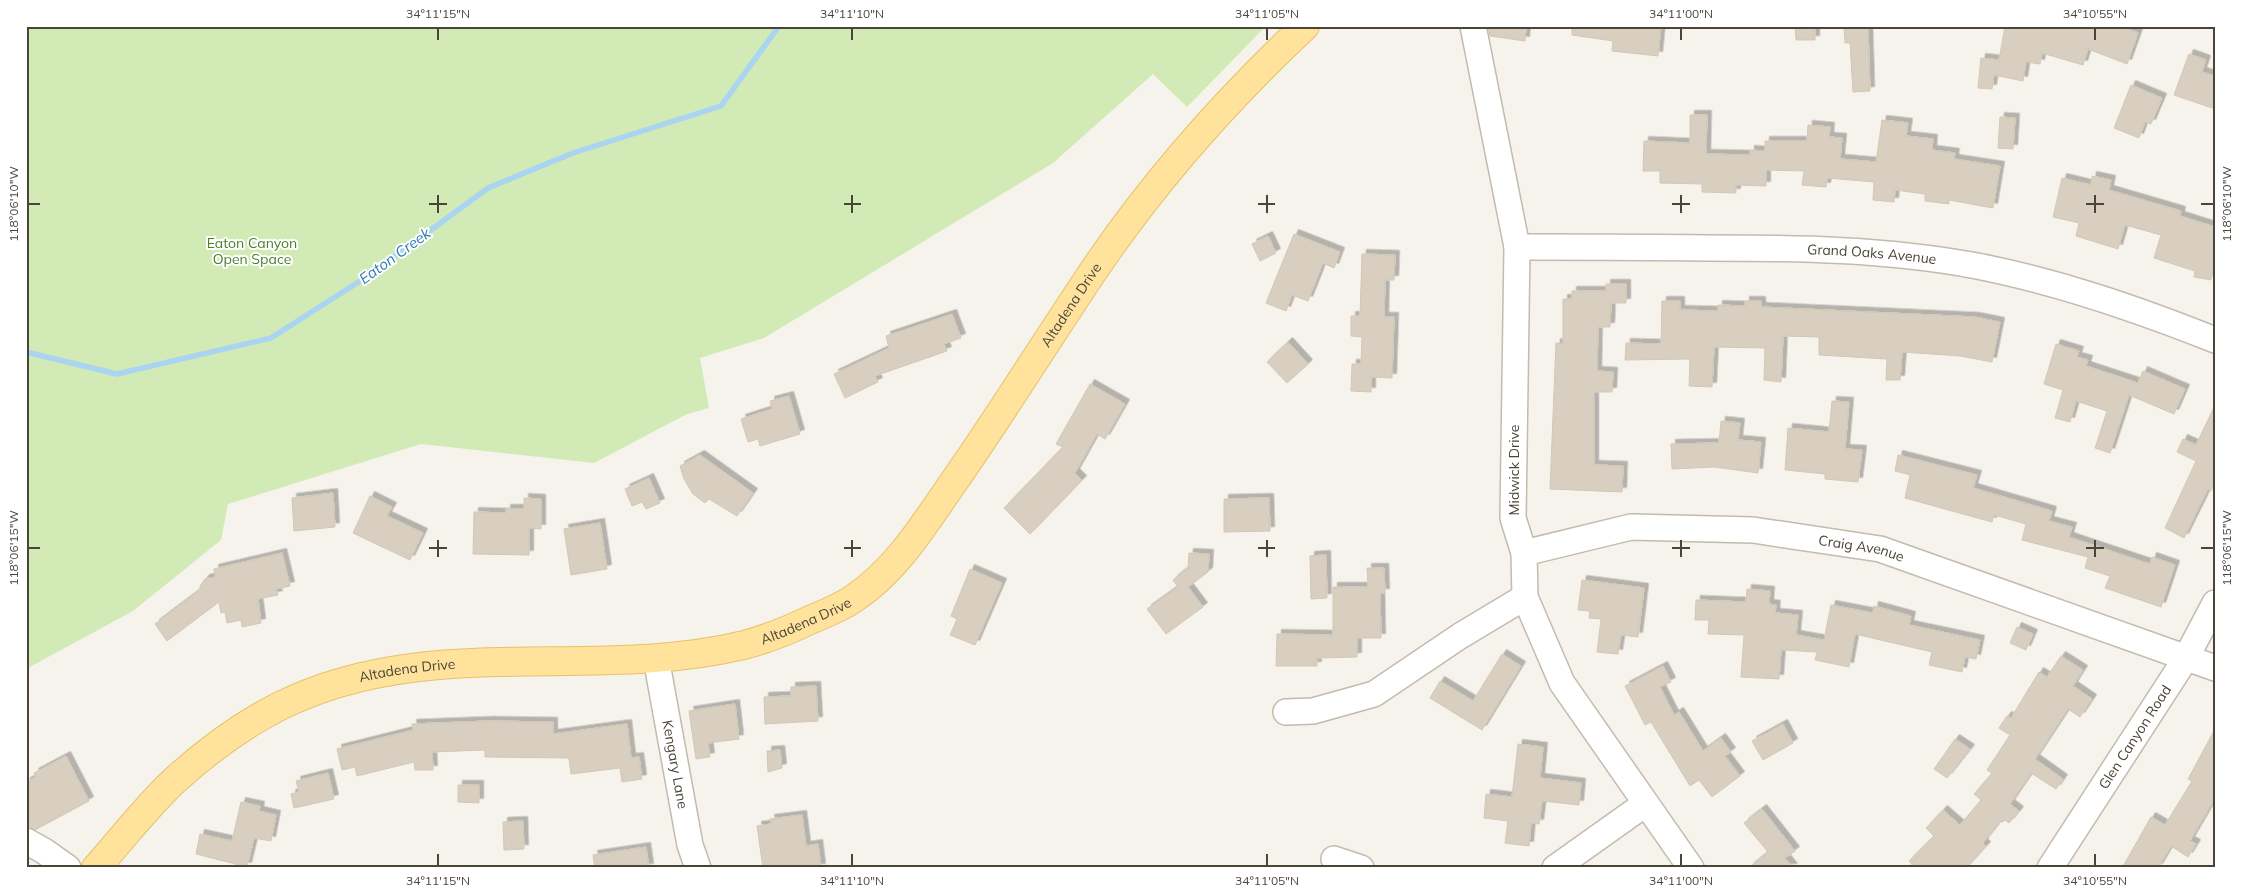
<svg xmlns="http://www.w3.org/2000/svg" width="2241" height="894" font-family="Mulish,sans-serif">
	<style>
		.green { fill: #d2eab5 }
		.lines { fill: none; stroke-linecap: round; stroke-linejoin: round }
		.stream { stroke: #a9d4f2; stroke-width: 5.5 }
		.building { fill: #d8cfc1; stroke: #d3c7b4; filter: url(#shadow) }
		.minor-casing { stroke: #c2bbae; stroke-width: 28 }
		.major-casing { stroke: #e6c16a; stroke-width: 30 }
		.minor { stroke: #fff; stroke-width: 25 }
		.major { stroke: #ffe39c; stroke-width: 28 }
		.ticks { fill: none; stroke: #4b4439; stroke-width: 2 }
		.labels { text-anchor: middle; stroke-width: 4; stroke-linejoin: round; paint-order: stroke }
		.park-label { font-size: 14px; fill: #4a7f2a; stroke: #fff }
		.street-label { font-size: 14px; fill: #4b4439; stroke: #fff }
		.water-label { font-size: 15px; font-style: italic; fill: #2e7ab2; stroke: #fff }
		.neatline { fill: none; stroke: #4b4439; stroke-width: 2 }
		.ticks-label { font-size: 12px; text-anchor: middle; fill: #4b4439 }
	</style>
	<defs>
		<filter id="shadow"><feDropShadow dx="4.5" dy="-4.5" stdDeviation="0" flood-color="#0004"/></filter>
	</defs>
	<rect width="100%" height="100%" fill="#f6f3ec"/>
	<!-- green -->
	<polygon class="green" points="26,26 1266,26 1187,107 1153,74 1053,163 764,338 700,358 709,408 687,414 594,463 421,444 228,504 221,540 133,611 26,669"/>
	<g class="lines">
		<!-- stream -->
		<polyline class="stream" points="26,352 117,374 271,338 371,274 488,188 573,153 721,106 779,26"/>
	</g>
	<!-- building -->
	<g class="building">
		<polygon points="1488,26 1526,26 1525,41 1490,36"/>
		<polygon points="1572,26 1661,26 1658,56 1612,51 1613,41 1572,35"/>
		<polygon points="1795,26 1815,26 1815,40 1796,40"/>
		<polygon points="1844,26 1868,26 1870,91 1853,92 1850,43 1845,43"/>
		<polygon points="2005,26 2057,28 2057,26 2119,26 2138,33 2127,64 2088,49 2083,65 2042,53 2040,64 2026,62 2023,81 1994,75 1992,89 1978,88 1981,58 1999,60"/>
		<polygon points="2189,54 2206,60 2202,72 2215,76 2215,109 2174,95"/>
		<polygon points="2131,85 2162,98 2151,124 2145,122 2139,138 2114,128"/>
		<polygon points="1690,115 1707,115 1706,154 1750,155 1750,150 1765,151 1765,141 1807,141 1808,125 1830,127 1829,137 1842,138 1840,159 1876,162 1882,120 1908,123 1906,136 1933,139 1932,150 1955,153 1954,159 2000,166 1993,208 1949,200 1949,204 1925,201 1925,194 1895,190 1894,202 1873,200 1874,182 1827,178 1826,187 1802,185 1804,171 1766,170 1766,186 1736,185 1736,193 1702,192 1702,184 1660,183 1660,171 1643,171 1644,141 1690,143"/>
		<polygon points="2000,117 2015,118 2013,149 1998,148"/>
		<polygon points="2092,176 2111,180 2109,190 2181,211 2180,216 2215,227 2215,263 2211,280 2194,277 2195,271 2154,258 2161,235 2125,225 2118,249 2076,236 2079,223 2053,217 2062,178 2091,185"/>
		<polygon points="1294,234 1340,252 1334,268 1323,263 1308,301 1292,295 1286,311 1266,303"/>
		<polygon points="1268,236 1276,253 1260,261 1252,244"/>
		<polygon points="1362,254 1395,255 1394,280 1385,280 1384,317 1394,317 1392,378 1371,377 1371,392 1351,391 1352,364 1361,364 1362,337 1351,336 1351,316 1360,316"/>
		<polygon points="1606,284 1626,284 1626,303 1611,303 1610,327 1598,327 1597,371 1613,372 1612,392 1594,392 1594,465 1623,466 1622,492 1550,489 1556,343 1563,344 1563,299 1572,299 1572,291 1606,291"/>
		<polygon points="1662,301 1680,301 1680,310 1718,311 1718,305 1745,306 1745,301 1761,301 1761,307 1975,317 2000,322 1992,362 1960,356 1902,352 1900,380 1886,380 1887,359 1819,355 1819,337 1783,336 1781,382 1764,380 1765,348 1714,347 1712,387 1689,386 1690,359 1625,360 1626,343 1661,344"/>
		<polygon points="952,314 961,338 944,344 947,351 875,376 878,382 845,398 834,374 889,348 886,336"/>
		<polygon points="1288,342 1308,364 1287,383 1267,362"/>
		<polygon points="2056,344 2079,351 2077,357 2088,360 2086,366 2138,383 2143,371 2185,389 2174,414 2129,395 2110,453 2095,448 2107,411 2076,401 2070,422 2055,418 2063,390 2044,384"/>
		<polygon points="1090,384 1125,404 1105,439 1097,434 1075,473 1082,480 1030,534 1004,508 1063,447 1056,444"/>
		<polygon points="789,396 800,434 760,446 758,439 748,442 741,419 772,409 770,401"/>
		<polygon points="1832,401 1849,402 1845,449 1862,450 1858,482 1825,479 1825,474 1785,470 1788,428 1829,432"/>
		<polygon points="2215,405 2215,482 2211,491 2208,489 2184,538 2165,528 2196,461 2177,452 2183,439 2196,445"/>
		<polygon points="1721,421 1740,423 1738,440 1761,442 1758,473 1714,467 1672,469 1671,444 1719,443"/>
		<polygon points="700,455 753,493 737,516 709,499 705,503 693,494 684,479 680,466"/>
		<polygon points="1898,455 1977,475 1973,488 2052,511 2049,521 2072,527 2069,537 2150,564 2152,557 2175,565 2161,607 2105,588 2110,576 2085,568 2088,557 2022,540 2026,524 1994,515 1992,522 1905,498 1910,475 1895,471"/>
		<polygon points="649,478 660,503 646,509 642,502 632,506 625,489"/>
		<polygon points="333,493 335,527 294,531 292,498"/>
		<polygon points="370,496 392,507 387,516 423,533 410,560 353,533"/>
		<polygon points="524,498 541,499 541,529 529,528 529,555 473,554 474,512 506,513 506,509 524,509"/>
		<polygon points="1269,498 1270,531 1224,532 1224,499"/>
		<polygon points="600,523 607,569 571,575 564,529"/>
		<polygon points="282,553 290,586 276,589 278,595 258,599 261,623 242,627 241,620 227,623 225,612 221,613 219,602 167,641 155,624 200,590 200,586 205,579 215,577 214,569"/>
		<polygon points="1189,553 1209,554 1208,572 1188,587 1203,607 1166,634 1147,609 1178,587 1173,580 1188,568"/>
		<polygon points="1326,555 1327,598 1311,599 1310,556"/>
		<polygon points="1367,568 1384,568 1385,593 1380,593 1381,638 1357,638 1357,657 1317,658 1317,666 1276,666 1277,634 1333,635 1333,587 1368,587"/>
		<polygon points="970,569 1002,583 975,645 950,635 957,619 951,616"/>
		<polygon points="1582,580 1644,588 1638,637 1621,635 1618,654 1597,652 1601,619 1589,618 1590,611 1578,610"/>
		<polygon points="1747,589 1770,591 1769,604 1776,605 1775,613 1798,615 1796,635 1824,640 1831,605 1873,613 1874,606 1911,616 1909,625 1980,640 1976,659 1965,657 1962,672 1929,665 1932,652 1855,634 1849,667 1815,660 1817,652 1781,650 1779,679 1741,677 1744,635 1708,634 1709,620 1695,620 1696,600 1746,602"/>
		<polygon points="2017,627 2033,634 2026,650 2010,643"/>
		<polygon points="1502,654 1521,666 1482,730 1430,698 1440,681 1473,701"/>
		<polygon points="2061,656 2083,670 2073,686 2092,699 2080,717 2068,709 2035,759 2063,779 2056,789 2031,773 2010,804 2019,811 2009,823 2005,820 2003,822 2000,821 1983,843 1986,846 1966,868 1915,868 1909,861 1934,836 1926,828 1943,810 1960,825 1981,800 1974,794 1992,773 1987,770 2010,735 1999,728 2007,716 2011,718 2039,672 2047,677"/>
		<polygon points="1663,666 1671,682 1660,687 1674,715 1679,712 1703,751 1721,738 1731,752 1725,756 1740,776 1712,797 1699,780 1690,786 1651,722 1645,725 1625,686"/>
		<polygon points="816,686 818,721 765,724 764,697 791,696 791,687"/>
		<polygon points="735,704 739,739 708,743 710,757 696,759 689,711"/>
		<polygon points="488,721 553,722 553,734 627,724 631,758 639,757 642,779 622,782 620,768 571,774 569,758 485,757 485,750 432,752 433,770 415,770 414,762 357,776 355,767 342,770 337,749 413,730 412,724"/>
		<polygon points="1783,724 1793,743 1763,760 1752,741"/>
		<polygon points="2215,729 2215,798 2190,841 2196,844 2188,857 2171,846 2158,868 2122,868 2151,817 2165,825 2192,781 2188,779"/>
		<polygon points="1955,739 1970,749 1947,778 1934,769"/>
		<polygon points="1518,744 1543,747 1540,778 1581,783 1579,805 1542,801 1539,824 1531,823 1529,846 1505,843 1508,821 1484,818 1486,794 1512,797"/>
		<polygon points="780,750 782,768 768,772 767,751"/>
		<polygon points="66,756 89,801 35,830 26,827 26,782 36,777 34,773"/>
		<polygon points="328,773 334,799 294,808 291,794 299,792 296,781"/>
		<polygon points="458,785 479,785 479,803 458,802"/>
		<polygon points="241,802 260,806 259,811 276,815 271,841 254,838 247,867 196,854 200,834 232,841"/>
		<polygon points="1762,809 1795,851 1785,858 1793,868 1749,868 1768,852 1744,823"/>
		<polygon points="802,815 806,846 818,844 821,868 763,868 757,826 771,824 770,819"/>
		<polygon points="523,821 524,849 504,850 503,822"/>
		<polygon points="646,847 649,868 595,868 593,855"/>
	</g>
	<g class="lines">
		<!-- minor casing -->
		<g class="minor-casing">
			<g id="minor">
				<polyline points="1473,26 1517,247 1513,518 1524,553 1525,597 1562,683 1691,868"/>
				<path id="s1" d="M1517 247C1580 247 1643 247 1706 248 1797 248 1887 249 1977 266 2059 282 2137 309 2215 340"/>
				<path id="s2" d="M1524 553 1631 527 1753 530 1880 549 2215 668"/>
				<path id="s3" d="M656 658 690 845 698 868"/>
				<polyline points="1286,712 1313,711 1374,694 1460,636 1525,597"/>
				<polyline points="26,841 44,851 68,868"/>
				<polyline points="1334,859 1361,868"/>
				<polyline points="1555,868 1645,804"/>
				<path id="s4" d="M2050 868 2186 658 2215 603"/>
			</g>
		</g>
		<!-- major casing -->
		<g class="major-casing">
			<g id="major">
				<path id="s5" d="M96 868C122 839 147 806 175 780 206 752 241 726 278 707 426 632 590 682 744 645 767 639 789 630 810 620 824 614 840 608 853 599 897 570 925 523 955 480 1003 411 1047 340 1094 270 1155 180 1226 100 1305 26"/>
			</g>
		</g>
		<!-- minor -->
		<use href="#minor" class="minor"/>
		<!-- major -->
		<use href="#major" class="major"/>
	</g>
	<!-- ticks -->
	<path class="ticks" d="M438 28V40M852 28V40M1267 28V40M1681 28V40M2095 28V40M438 195V213M852 195V213M1267 195V213M1681 195V213M2095 195V213M28 204H40M429 204H447M844 204H861M1258 204H1275M1672 204H1690M2086 204H2104M2201 204H2214M438 540V557M852 540V557M1267 540V557M1681 540V557M2095 540V557M28 548H40M429 548H447M844 548H861M1258 548H1275M1672 548H1690M2086 548H2104M2201 548H2214M438 854V866M852 854V866M1267 854V866M1681 854V866M2095 854V866"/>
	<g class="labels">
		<!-- park labels -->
		<g class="park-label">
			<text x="252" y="248">Eaton Canyon<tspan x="252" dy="16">Open Space</tspan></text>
		</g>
		<!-- street labels -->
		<g class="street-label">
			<text dy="5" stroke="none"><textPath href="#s1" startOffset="355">Grand Oaks Avenue</textPath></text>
			<text dy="5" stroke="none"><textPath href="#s5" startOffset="1205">Altadena Drive</textPath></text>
			<text transform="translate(1514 470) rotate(-90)" y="5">Midwick Drive</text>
			<text dy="5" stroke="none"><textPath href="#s2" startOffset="342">Craig Avenue</textPath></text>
			<text dy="5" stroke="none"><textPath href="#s5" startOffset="785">Altadena Drive</textPath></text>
			<text dy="5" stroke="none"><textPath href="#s5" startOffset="380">Altadena Drive</textPath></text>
			<text dy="5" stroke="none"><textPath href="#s4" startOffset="156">Glen Canyon Road</textPath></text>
			<text dy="5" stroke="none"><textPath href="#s3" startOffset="108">Kengary Lane</textPath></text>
		</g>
		<!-- water labels -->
		<g class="water-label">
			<text transform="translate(395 256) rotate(-36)" y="5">Eaton Creek</text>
		</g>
	</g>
	<!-- border -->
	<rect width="2241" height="894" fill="none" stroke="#ffffff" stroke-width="55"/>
	<rect x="28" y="28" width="2186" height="838" class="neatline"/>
	<g class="ticks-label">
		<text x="438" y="18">34°11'15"N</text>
		<text x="852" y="18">34°11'10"N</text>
		<text x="1267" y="18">34°11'05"N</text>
		<text x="1681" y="18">34°11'00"N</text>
		<text x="2095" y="18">34°10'55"N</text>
		<text transform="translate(2227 204) rotate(-90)" y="4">118°06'10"W</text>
		<text transform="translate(14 204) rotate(-90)" y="4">118°06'10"W</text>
		<text transform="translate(2227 548) rotate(-90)" y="4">118°06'15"W</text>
		<text transform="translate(14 548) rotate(-90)" y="4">118°06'15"W</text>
		<text x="438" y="885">34°11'15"N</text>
		<text x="852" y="885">34°11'10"N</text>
		<text x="1267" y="885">34°11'05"N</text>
		<text x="1681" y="885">34°11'00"N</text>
		<text x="2095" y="885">34°10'55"N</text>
	</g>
</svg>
